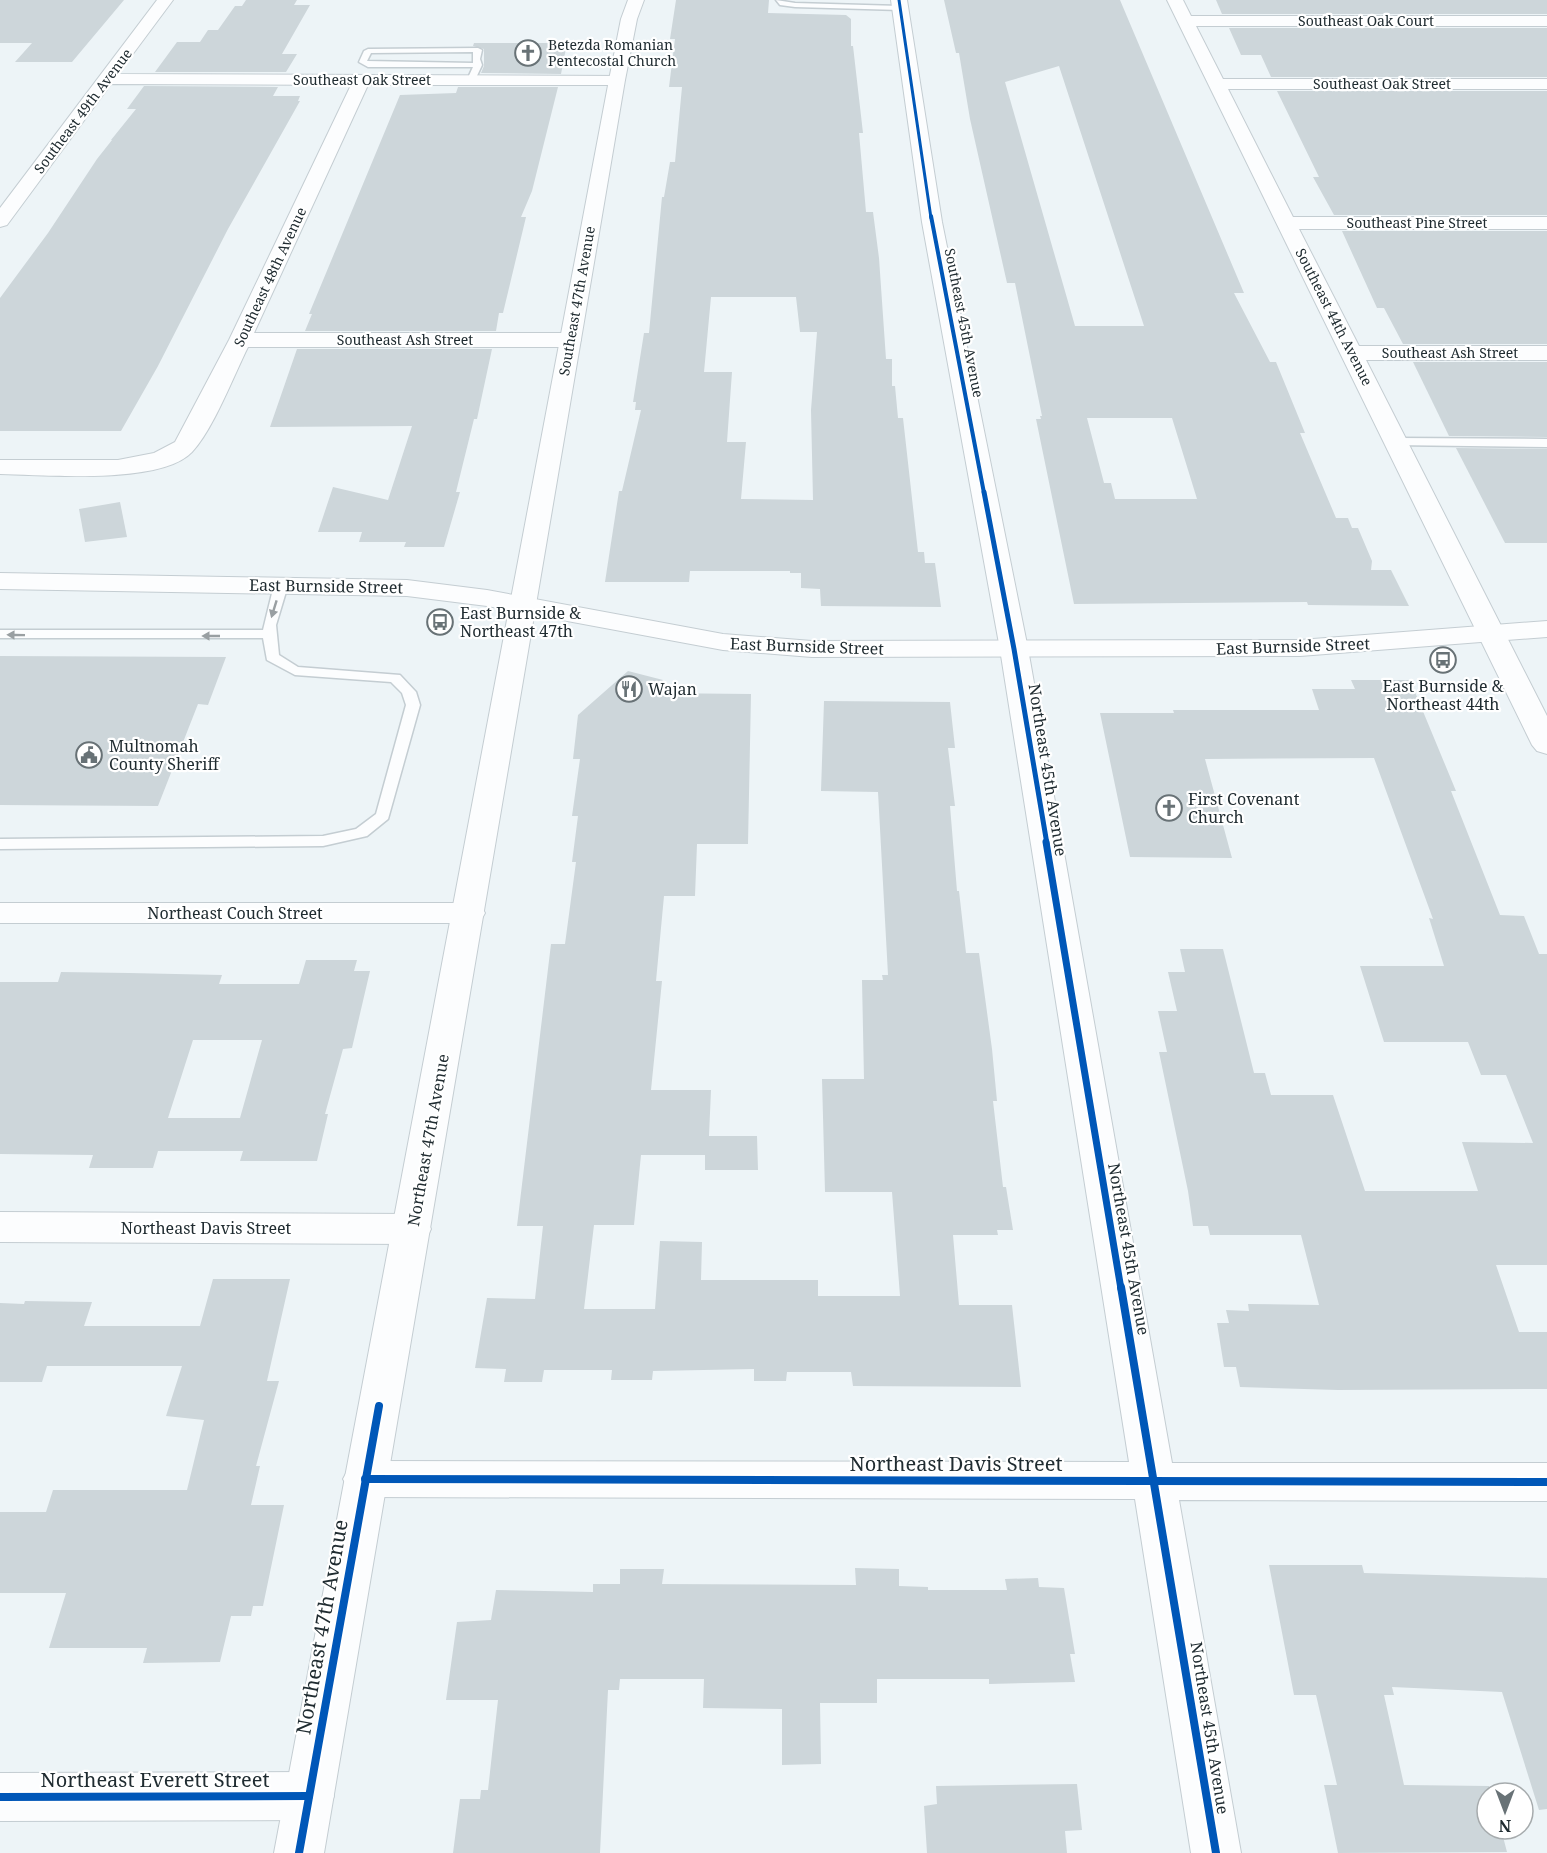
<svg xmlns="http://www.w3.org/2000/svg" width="1547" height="1853" font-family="'Noto Serif',serif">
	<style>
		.building { fill: #cdd6da; fill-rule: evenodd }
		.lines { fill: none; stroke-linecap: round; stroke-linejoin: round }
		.service-casing { stroke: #c4cdd2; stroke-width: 3 }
		.minor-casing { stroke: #c4cdd2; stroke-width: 2 }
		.tertiary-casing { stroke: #c4cdd2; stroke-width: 2 }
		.secondary-casing { stroke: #c4cdd2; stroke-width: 2 }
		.service { fill: #fcfdfe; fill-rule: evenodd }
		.minor { fill: #fcfdfe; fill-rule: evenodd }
		.tertiary { fill: #fcfdfe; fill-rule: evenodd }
		.secondary { fill: #fcfdfe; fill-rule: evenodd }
		.cycleway-far4-casing { stroke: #fff; stroke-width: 5 }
		.cycleway-far3-casing { stroke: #fff; stroke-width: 6 }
		.cycleway-far2-casing { stroke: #fff; stroke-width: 8 }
		.cycleway-far1-casing { stroke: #fff; stroke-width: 10 }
		.cycleway-casing { stroke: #fff; stroke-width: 12 }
		.cycleway-far4 { stroke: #0057b8; stroke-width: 3 }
		.cycleway-far3 { stroke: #0057b8; stroke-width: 4 }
		.cycleway-far2 { stroke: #0057b8; stroke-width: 5 }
		.cycleway-far1 { stroke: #0057b8; stroke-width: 7 }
		.cycleway { stroke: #0057b8; stroke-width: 8 }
		.oneway { fill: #999fa2 }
		.labels { text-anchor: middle; stroke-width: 4.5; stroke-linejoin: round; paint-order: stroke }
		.far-street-label { font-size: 14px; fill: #202c31; stroke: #fff }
		.far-poi-label { font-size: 14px; fill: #202c31; stroke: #fff; text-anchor: start }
		.street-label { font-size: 16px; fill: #202c31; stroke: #fff }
		.poi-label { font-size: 16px; fill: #202c31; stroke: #fff; text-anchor: start }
		.near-street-label { font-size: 20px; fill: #202c31; stroke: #fff }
	</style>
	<rect width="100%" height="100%" fill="#edf4f7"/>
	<!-- building -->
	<g class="building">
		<polygon points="0,0 124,0 72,62 15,62 32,43 0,43"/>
		<polygon points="246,0 297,0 294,5 310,5 282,54 297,54 286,72 155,72 177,42 200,42 208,30 218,30 235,6 242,6"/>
		<path d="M676 0H769L768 13 846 15 851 19V46H853L863 133H859L866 212H873L879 258 886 359H892V386H895L898 418H903L918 552H924L925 563H935L941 607 821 606 820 589 801 588V573H790V571H690L689 582H605L619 491H622L641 410H635L636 402H633L644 333H649L662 197H664L670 162H675L682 87H669L675 39H670ZM711 297H796L800 332H817L811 410 813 500 741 499 746 442H727L732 372H704Z"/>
		<path d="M944 0H1120L1244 293H1234L1270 362H1276L1305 433H1300L1336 518H1348L1352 528H1358L1372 561 1371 570H1391L1409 606 1308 605 1307 602 1074 604 1036 419H1041L1040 416H1042L1015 283H1007L970 119 959 53H956ZM1059 66 1144 326H1075L1005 82ZM1087 418H1172L1197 499H1115L1111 483H1104Z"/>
		<polygon points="1216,0 1547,0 1547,14 1222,14"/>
		<polygon points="1229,28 1547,28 1547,77 1271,77 1261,55 1241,55"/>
		<polygon points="474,43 567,43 561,74 481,73 484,66 484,49 473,46"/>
		<polygon points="144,86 278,87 273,96 300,96 298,101 300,101 228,229 158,366 121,431 0,431 0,298 48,233 97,159 112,140 111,140 136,109 127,109"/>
		<polygon points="458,87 558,87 532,191 521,217 526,217 503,313 499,313 496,331 305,331 312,314 309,314 400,95 456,93"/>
		<polygon points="1277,91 1547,91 1547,215 1334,215 1313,177 1319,177"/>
		<polygon points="1342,231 1547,231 1547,344 1403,344 1384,308 1377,308"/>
		<polygon points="297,349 492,349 477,419 474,419 456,492 460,492 444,547 404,547 406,542 359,542 362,532 318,532 333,487 388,500 412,426 270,427"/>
		<polygon points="1413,362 1547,362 1547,437 1449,436"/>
		<polygon points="1456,448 1547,449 1547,543 1505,543"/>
		<polygon points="120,502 127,537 85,542 79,509"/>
		<polygon points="0,656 226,657 208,705 198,704 158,806 0,805"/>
		<polygon points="628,671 663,680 652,693 751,694 748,844 697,844 695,896 664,896 656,981 662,981 651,1090 711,1090 709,1136 757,1136 758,1170 705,1170 705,1155 641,1155 634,1225 594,1225 584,1309 655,1309 660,1241 702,1242 701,1280 818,1280 818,1296 900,1296 892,1192 825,1192 822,1079 864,1079 862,980 883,980 882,975 888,975 878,792 821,791 824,701 950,702 955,748 948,748 955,806 950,806 957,891 959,891 966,953 979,953 992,1049 997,1101 993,1101 1003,1187 1006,1187 1013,1230 997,1230 998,1235 953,1235 959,1305 1012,1305 1021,1387 853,1386 851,1372 787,1372 786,1381 754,1381 754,1369 653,1371 652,1380 611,1380 612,1370 544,1370 542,1382 504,1382 506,1369 475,1368 487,1298 535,1299 543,1226 517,1226 551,944 565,944 576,862 572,862 578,816 572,816 580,759 573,759 578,715"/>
		<polygon points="1351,680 1410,680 1456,791 1451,791 1500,915 1524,916 1539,954 1547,954 1547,1265 1496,1265 1519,1332 1547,1332 1547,1389 1338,1390 1240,1387 1236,1367 1224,1367 1217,1323 1229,1323 1226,1310 1249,1311 1248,1304 1319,1305 1301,1235 1210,1235 1208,1226 1193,1226 1188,1191 1159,1052 1167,1052 1158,1011 1177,1011 1168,972 1185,972 1180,949 1223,949 1254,1073 1265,1073 1271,1095 1333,1095 1365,1191 1478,1191 1462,1142 1533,1143 1506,1075 1481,1075 1468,1042 1384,1042 1360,966 1444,966 1429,918 1433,919 1374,758 1205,759 1232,858 1130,857 1100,713 1174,713 1173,710 1319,710 1312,689 1355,689"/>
		<path d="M306 960H357L354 971H370L352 1048 343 1049 325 1114H328L317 1161H240L243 1151H158L153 1168H89L93 1155 0 1154V982H58L61 972 129 973 222 975 219 984H299ZM193 1040H262L240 1118H168Z"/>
		<polygon points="213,1279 290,1279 267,1381 279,1381 256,1466 260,1466 251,1505 284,1505 263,1606 253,1606 251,1616 231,1616 220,1662 143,1663 147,1648 49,1648 66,1593 0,1593 0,1512 46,1512 53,1490 187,1490 204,1420 166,1416 182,1366 47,1366 42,1382 0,1382 0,1303 24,1304 25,1301 92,1302 84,1326 200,1326"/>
		<polygon points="1269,1565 1362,1565 1364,1573 1547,1578 1547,1809 1539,1810 1502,1692 1392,1687 1394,1695 1384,1695 1404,1785 1489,1786 1491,1793 1487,1793 1487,1829 1501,1829 1507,1852 1338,1853 1324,1785 1337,1785 1316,1695 1294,1695"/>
		<polygon points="855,1568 899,1569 899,1586 928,1587 928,1590 1007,1590 1005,1579 1038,1578 1039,1587 1064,1588 1075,1654 1070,1654 1075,1682 989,1684 989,1679 877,1679 877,1703 820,1703 821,1764 782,1765 782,1709 703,1708 704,1679 620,1679 619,1690 608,1690 600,1853 453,1853 460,1799 480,1799 481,1790 488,1790 498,1700 446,1700 457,1622 491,1620 496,1590 593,1592 593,1584 620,1584 620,1569 664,1569 662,1584 856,1585"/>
		<polygon points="1077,1784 1082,1830 1065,1831 1067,1853 927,1853 924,1806 937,1804 936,1786"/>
	</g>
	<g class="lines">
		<!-- service casing -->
		<g class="service-casing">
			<g id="service">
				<polygon points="776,0 795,3 900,6 904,8 900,10 795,7 780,5"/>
				<path d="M478 48 482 50 480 59 482 65 475 80 471 83 467 80 473 67H368L359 62 364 51 368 49ZM473 52V63L367 61 371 53Z"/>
				<polygon points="1397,438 1547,439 1547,447 1393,445 1393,439"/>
				<polygon points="281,581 288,585 276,625 279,655 298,667 400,675 416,692 420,705 388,819 367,836 323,846 0,849 0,839 323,836 356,829 376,814 406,705 402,693 391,682 295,675 267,660 263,638 0,638 0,630 263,630 274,585"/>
			</g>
		</g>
		<!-- minor casing -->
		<g class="minor-casing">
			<g id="minor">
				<path d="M157 0H173L118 74 623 76 625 80 617 85H368L254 333H570L578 335 581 340 578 345 570 347H248C234 375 213 430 192 452 161 485 44 475 0 474V460H118L154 453 175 442 229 340 351 85 111 84 7 225 0 227V208Z"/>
				<polygon points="891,0 907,0 942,222 1028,649 1172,1463 1547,1463 1547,1501 1179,1500 1241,1853 1191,1853 1135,1499 365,1497 350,1492 343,1479 350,1466 365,1461 1129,1462 1000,649 922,222"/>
				<polygon points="1167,0 1183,0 1191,16 1547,16 1547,26 1196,26 1223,79 1547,79 1547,89 1228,89 1293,217 1547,217 1547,229 1299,229 1359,346 1547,346 1547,360 1366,360 1547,716 1547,754 1537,751 1532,745"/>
				<polygon points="0,903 469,903 481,906 485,913 481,920 469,923 0,923"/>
				<polygon points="0,1212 412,1214 426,1219 431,1229 426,1239 412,1244 0,1242"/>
				<polygon points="309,1772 327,1779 334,1796 327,1813 309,1820 0,1821 0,1773"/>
			</g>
		</g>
		<!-- tertiary casing -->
		<g class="tertiary-casing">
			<polygon id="tertiary" points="628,0 644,0 637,19 625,80 324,1853 274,1853 609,80 621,19"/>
		</g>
		<!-- secondary casing -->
		<g class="secondary-casing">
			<polygon id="secondary" points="0,573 407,580 487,590 723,634 812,641 1300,640 1547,621 1547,637 1300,656 812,657 723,650 487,606 407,596 0,589"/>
		</g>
		<!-- service -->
		<use href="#service" class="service"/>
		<!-- minor -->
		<use href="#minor" class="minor"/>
		<!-- tertiary -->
		<use href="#tertiary" class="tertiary"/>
		<!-- secondary -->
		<use href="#secondary" class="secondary"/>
		<!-- cycleway-far4 casing -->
		<g class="cycleway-far4-casing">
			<polyline id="cycleway-far4" points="899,0 931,218"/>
		</g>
		<!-- cycleway-far3 casing -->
		<g class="cycleway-far3-casing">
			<polyline id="cycleway-far3" points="931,216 984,493"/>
		</g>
		<!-- cycleway-far2 casing -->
		<g class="cycleway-far2-casing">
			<polyline id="cycleway-far2" points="984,492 1014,649 1047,844"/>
		</g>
		<!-- cycleway-far1 casing -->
		<g class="cycleway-far1-casing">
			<polyline id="cycleway-far1" points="1046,842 1121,1289"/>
		</g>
		<!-- cycleway casing -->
		<g class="cycleway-casing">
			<g id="cycleway">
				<polyline points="1121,1287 1216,1853"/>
				<polyline points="365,1479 1547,1482"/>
				<polyline points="0,1797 309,1796"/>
				<polyline points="299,1853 379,1406"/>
			</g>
		</g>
		<!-- cycleway-far4 -->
		<use href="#cycleway-far4" class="cycleway-far4"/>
		<!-- cycleway-far3 -->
		<use href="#cycleway-far3" class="cycleway-far3"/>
		<!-- cycleway-far2 -->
		<use href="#cycleway-far2" class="cycleway-far2"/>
		<!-- cycleway-far1 -->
		<use href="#cycleway-far1" class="cycleway-far1"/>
		<!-- cycleway -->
		<use href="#cycleway" class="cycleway"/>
	</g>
	<!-- one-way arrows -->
	<defs><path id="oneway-solid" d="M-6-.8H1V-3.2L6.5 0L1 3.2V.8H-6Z" transform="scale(1.5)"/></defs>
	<g class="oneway">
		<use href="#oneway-solid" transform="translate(274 609) rotate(107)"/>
		<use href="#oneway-solid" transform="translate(16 635) rotate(-179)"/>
		<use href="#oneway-solid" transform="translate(211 636) rotate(-180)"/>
	</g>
	<!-- icons -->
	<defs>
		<g id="church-ring" transform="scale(1.35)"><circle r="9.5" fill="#fff" stroke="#687276" stroke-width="1.5"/><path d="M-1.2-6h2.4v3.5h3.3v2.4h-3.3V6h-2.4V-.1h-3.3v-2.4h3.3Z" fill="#687276"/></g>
		<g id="bus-ring" transform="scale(1.35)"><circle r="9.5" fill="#fff" stroke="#687276" stroke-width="1.5"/><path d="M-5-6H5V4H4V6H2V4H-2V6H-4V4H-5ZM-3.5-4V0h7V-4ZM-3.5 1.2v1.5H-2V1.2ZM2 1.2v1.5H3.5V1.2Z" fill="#687276"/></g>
		<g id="restaurant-ring" transform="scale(1.35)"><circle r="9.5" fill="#fff" stroke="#687276" stroke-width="1.5"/><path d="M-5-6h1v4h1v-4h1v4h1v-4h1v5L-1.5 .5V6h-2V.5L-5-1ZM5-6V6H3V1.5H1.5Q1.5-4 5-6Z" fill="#687276"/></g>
		<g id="civic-ring" transform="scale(1.35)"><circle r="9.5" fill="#fff" stroke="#687276" stroke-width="1.5"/><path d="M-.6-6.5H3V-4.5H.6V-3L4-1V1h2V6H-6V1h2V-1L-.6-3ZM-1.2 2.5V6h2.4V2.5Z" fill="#687276"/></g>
	</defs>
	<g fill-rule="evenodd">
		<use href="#church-ring" x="528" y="53"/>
		<use href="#bus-ring" x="440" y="622"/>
		<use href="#bus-ring" x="1443" y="660"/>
		<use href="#restaurant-ring" x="629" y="689"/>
		<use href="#civic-ring" x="89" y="755"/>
		<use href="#church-ring" x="1169" y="808"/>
	</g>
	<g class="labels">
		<!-- far-street labels -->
		<g class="far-street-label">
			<text x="1366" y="26">Southeast Oak Court</text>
			<text x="362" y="85">Southeast Oak Street</text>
			<text x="1382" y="89">Southeast Oak Street</text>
			<text transform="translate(83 111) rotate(-53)" y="5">Southeast 49th Avenue</text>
			<text x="1417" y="228">Southeast Pine Street</text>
			<text transform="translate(270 277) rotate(-65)" y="5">Southeast 48th Avenue</text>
			<text transform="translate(577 301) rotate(-80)" y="5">Southeast 47th Avenue</text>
			<text transform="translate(1334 317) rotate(63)" y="5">Southeast 44th Avenue</text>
			<text transform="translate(964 323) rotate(79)" y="5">Southeast 45th Avenue</text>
			<text x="405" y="345">Southeast Ash Street</text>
			<text x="1450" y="358">Southeast Ash Street</text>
		</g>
		<!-- far-poi labels -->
		<g class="far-poi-label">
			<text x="548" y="50">Betezda Romanian<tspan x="548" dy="16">Pentecostal Church</tspan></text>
		</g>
		<!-- street labels -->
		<g class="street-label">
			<text transform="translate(326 586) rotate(1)" y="6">East Burnside Street</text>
			<text transform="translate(807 646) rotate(2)" y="6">East Burnside Street</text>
			<text transform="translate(1293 646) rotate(-2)" y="6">East Burnside Street</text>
			<text transform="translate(1048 770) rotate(81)" y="6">Northeast 45th Avenue</text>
			<text x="235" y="919">Northeast Couch Street</text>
			<text transform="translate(428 1140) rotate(-80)" y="6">Northeast 47th Avenue</text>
			<text x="206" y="1234">Northeast Davis Street</text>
			<text transform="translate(1129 1249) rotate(80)" y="6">Northeast 45th Avenue</text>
			<text transform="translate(1210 1728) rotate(81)" y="6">Northeast 45th Avenue</text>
		</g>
		<!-- poi labels -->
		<g class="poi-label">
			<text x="460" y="619">East Burnside &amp;<tspan x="460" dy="18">Northeast 47th</tspan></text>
			<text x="1443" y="692" text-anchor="middle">East Burnside &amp;<tspan x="1443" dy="18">Northeast 44th</tspan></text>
			<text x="648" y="695">Wajan</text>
			<text x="109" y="752">Multnomah<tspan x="109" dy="18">County Sheriff</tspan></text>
			<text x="1188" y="805">First Covenant<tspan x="1188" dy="18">Church</tspan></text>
		</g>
		<!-- near-street labels -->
		<g class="near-street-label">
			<text x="956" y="1471">Northeast Davis Street</text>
			<text transform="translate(322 1627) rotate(-80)" y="7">Northeast 47th Avenue</text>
			<text x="155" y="1787">Northeast Everett Street</text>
		</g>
	</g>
	<!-- north arrow -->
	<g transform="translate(1505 1811) rotate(180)"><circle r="28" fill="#ffffff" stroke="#a6abad" stroke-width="1.5"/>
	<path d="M0-4.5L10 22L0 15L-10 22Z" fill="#687276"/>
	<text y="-9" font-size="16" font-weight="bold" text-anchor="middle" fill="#202c31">N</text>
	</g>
</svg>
